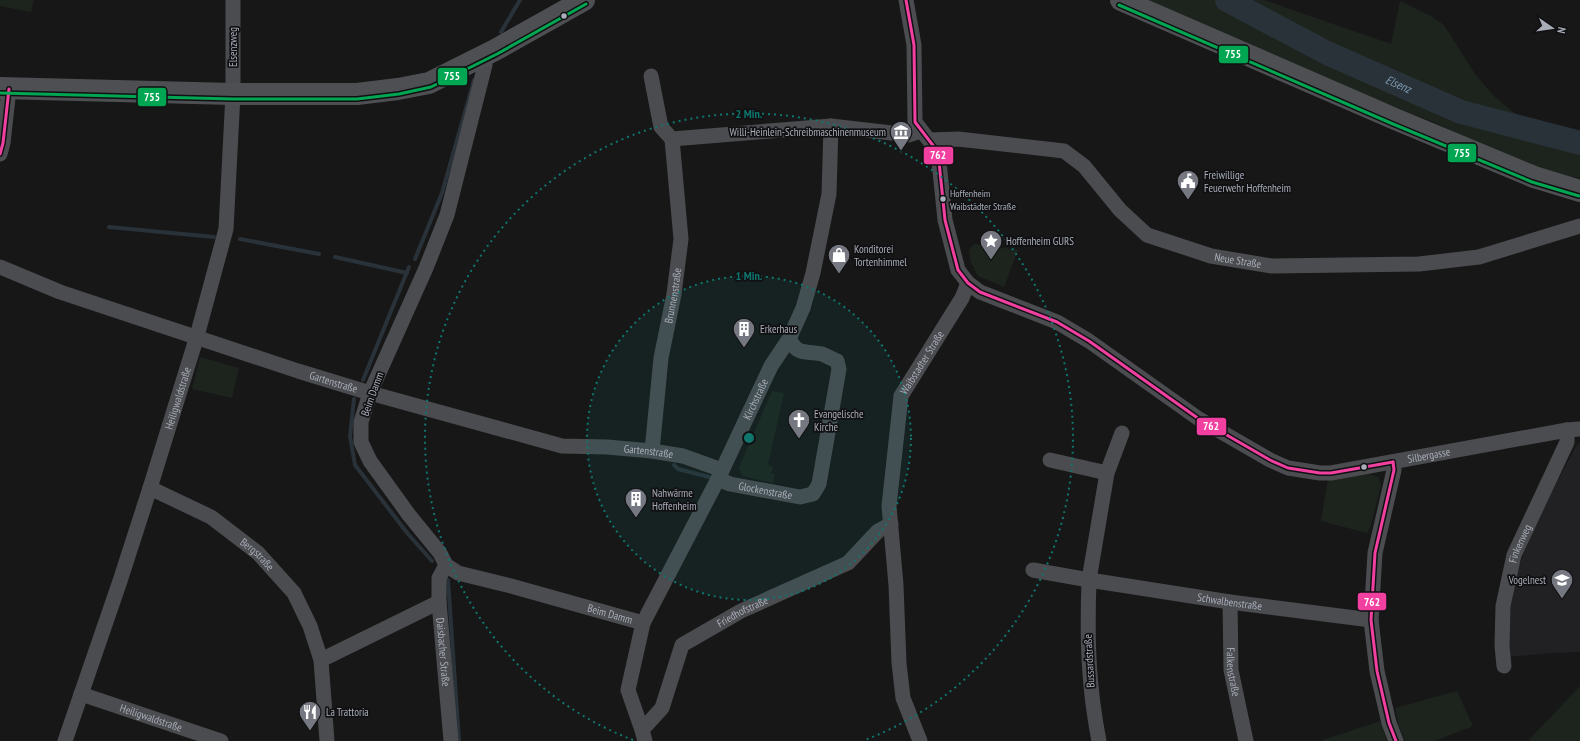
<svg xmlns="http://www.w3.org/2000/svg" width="1580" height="741" font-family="'PT Sans Narrow',sans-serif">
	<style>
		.built { fill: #212123 }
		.green { fill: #1d241e }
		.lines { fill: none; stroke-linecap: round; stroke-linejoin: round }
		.stream { stroke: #2a3239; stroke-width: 4 }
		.river { stroke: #2a3239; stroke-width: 24 }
		.street { stroke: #4b4c50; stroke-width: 15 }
		.primary { stroke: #4d4f52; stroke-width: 22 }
		.bus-1-casing { stroke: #111113; stroke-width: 6 }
		.bus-2-casing { stroke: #111113; stroke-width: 6 }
		.bus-1 { stroke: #f240a1; stroke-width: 3 }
		.bus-2 { stroke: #00a651; stroke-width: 3 }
		.ring { fill: none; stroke: #0f766e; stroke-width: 2; stroke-dasharray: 2 4 }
		.bus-dot { fill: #a8adb8; stroke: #111113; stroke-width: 1.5 }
		.labels { text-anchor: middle; stroke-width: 3.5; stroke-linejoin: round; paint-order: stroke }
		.bus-label { font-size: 10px; fill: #a8adb8; stroke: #111113; text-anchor: start }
		.street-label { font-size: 11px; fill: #a8adb8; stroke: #111113 }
		.poi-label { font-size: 11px; fill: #a8adb8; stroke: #111113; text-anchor: start }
		.water-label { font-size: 12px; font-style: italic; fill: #7f9bb3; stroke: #111113 }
		.centre { fill: #0f766e; stroke: #111113; stroke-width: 2 }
		.ring-label { font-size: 12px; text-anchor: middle; font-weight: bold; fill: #0f766e; stroke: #111113; stroke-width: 3.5; stroke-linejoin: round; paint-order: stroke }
		.line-badge { stroke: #111113; stroke-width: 1.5 }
		.badge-label { font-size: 11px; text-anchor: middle; font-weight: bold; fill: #fff }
	</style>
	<rect width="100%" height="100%" fill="#171717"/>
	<!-- built -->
	<polygon class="built" points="1580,442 1580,652 1551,653 1508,657 1508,614 1516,574 1535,523 1576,446"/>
	<!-- green -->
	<g class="green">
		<polygon points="0,0 34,0 31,12 0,6"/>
		<polygon points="1150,0 1264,0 1391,44 1400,1 1431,16 1444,25 1475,74 1494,96 1530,126 1580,139 1580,178 1543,171 1497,153 1436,123 1362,94 1149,4"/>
		<polygon points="974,244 1018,250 1004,287 978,276 971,263 969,250"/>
		<polygon points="200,357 239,368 232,398 192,389"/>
		<polygon points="772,391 784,393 768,465 773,467 771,473 775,474 773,483 742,476 739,467"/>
		<polygon points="1369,474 1379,477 1381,486 1370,528 1367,533 1321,521 1328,479"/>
		<polygon points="1580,686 1580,741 1528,741"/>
		<polygon points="1457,691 1473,726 1435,741 1405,741 1399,726 1395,708"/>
		<polygon points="1380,721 1387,741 1320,741"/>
	</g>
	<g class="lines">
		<!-- stream -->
		<g class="stream">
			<polyline points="501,32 520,0"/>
			<polyline points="109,227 214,237"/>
			<polyline points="240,239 319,254"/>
			<polyline points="335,257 407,273"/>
			<polyline points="415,259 442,193 474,80"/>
			<polyline points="363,380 409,267"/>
			<polyline points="354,399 350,436 355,465 408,534 432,561"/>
			<polyline points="674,465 678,469 709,477"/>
			<polyline points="448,580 459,741"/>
		</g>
		<!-- river -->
		<path class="river" id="s1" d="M1227 0 1327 53 1461 112 1580 143"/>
		<!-- street -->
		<g class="street">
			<path id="s2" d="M906 0 914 45 915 122 938 152 945 220 958 270 968 283 980 292 1057 322 1089 341 1199 419 1270 460 1288 468 1320 473H1331L1567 430 1580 429"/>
			<path id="s3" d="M484 55 485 65 447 215 426 268 370 393 361 422V442L370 461 409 515 440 553 446 565 458 573 511 586 643 623"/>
			<polyline points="651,76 661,127 672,139"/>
			<polyline points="672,139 831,126 909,135 921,131"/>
			<path id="s4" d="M930 140 958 139 1064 151 1084 166 1120 210 1147 235 1211 256 1272 266 1419 264 1479 257 1580 226"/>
			<polyline points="0,154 3,143 9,89"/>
			<path id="s5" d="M0 267 60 292 298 371 370 393 562 446 607 447 652 451 683 456 722 470"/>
			<path id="s6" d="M652 451 661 358 674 294 681 239 672 139"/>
			<polyline points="1050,460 1107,473"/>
			<polyline points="1393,462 1394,470 1375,553 1371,620 1377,671 1389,723 1396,741"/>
			<path id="s7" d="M718 479 730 484 800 497 813 494 819 484 839 369 837 361C832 359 827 356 822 354 806 350 799 357 789 339"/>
			<path id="s8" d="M150 488 211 517 258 553 294 593 310 626 321 660 327 741"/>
			<path id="s9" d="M446 565 439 578V602L451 741"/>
			<polyline points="1033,570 1089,580 1107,473 1122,433"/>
			<path id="s10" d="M1230 602 1231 670 1246 741"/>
			<polyline points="321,660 439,602"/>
			<path id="s11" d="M1504 666 1502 646 1503 606 1514 555 1567 442V430"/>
			<path id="s12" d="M81 694 221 741"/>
			<path id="s13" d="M642 730 662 708 682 645 741 611 848 563 878 531 891 524"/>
			<path id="s14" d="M65 741 120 581 150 488 197 336 226 229 233 94V0"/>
			<path id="s15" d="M645 741 642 730 628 690 643 623 718 479 771 366 789 339 803 308 813 273 829 194 831 126"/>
			<path id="s16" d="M920 741 903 698 899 663 896 585 889 506 901 396 962 298 968 283"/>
			<path id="s17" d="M1099 741C1088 685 1087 637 1089 580L1230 602 1371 620"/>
		</g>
		<!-- primary -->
		<g class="primary">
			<polyline points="1121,0 1395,119 1534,177 1580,191"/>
			<polyline points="0,88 233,94 357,94 398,89 429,83 495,50 584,0"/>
		</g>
		<!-- bus-1 casing -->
		<g class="bus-1-casing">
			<g id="bus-1">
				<polyline points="906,0 914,45 915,122 938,152 945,220 958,270 968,283 980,292 1057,322 1089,341 1199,419 1270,460 1288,468 1320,473 1331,473 1393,462"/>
				<polyline points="0,154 3,143 9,89"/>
				<polyline points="1393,462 1394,470 1375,553 1371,620 1377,671 1389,723 1396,741"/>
			</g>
		</g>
		<!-- bus-2 casing -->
		<g class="bus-2-casing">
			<g id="bus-2">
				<polyline points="1119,5 1393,124 1532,182 1579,196"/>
				<polyline points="0,93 233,99 357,99 399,94 431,87 497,54 586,4"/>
			</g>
		</g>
		<!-- bus-1 -->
		<use href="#bus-1" class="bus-1"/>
		<!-- bus-2 -->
		<use href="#bus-2" class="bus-2"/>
	</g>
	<!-- distance rings -->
	<circle cx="749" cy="438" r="162" fill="#0f766e" fill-opacity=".12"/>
	<g class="ring">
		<circle cx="749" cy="438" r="162"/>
		<path d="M633 740A324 324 0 1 1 865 740"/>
	</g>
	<!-- icons -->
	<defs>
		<g id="museum-pin" transform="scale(1.15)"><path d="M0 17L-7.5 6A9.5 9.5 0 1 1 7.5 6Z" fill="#757880" stroke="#111113"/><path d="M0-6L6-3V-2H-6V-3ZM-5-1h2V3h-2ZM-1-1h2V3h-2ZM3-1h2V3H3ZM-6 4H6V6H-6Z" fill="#fff"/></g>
		<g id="civic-pin" transform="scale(1.15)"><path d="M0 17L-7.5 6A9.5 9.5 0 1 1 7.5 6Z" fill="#757880" stroke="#111113"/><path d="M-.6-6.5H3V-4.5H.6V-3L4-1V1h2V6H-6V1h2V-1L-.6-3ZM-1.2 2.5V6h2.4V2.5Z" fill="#fff"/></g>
		<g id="sight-pin" transform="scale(1.15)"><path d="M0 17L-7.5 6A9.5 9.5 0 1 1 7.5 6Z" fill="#757880" stroke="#111113"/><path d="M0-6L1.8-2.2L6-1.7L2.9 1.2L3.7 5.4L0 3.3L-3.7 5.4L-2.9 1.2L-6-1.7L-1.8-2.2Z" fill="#fff"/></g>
		<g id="shop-pin" transform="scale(1.15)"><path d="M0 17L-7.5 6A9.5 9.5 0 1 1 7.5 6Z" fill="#757880" stroke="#111113"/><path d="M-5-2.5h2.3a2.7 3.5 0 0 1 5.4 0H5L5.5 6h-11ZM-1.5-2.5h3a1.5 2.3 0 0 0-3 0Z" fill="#fff"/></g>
		<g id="building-pin" transform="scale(1.15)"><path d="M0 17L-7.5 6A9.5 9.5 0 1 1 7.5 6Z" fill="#757880" stroke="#111113"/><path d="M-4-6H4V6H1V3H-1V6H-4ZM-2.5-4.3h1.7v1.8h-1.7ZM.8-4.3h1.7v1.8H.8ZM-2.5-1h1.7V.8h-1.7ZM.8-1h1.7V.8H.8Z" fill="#fff"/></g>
		<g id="church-pin" transform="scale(1.15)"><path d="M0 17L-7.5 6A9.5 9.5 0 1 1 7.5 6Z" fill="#757880" stroke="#111113"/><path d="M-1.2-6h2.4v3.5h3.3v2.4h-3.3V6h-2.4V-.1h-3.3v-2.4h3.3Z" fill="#fff"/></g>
		<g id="school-pin" transform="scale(1.15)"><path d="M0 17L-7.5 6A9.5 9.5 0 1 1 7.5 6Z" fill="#757880" stroke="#111113"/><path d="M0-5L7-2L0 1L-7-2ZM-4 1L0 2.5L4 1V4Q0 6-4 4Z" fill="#fff"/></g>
		<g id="restaurant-pin" transform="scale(1.15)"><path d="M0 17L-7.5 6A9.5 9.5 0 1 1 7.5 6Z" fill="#757880" stroke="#111113"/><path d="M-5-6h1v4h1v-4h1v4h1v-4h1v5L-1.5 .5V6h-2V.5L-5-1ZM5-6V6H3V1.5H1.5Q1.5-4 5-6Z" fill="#fff"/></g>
	</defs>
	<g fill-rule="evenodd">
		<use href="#museum-pin" x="901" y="132"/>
		<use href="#civic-pin" x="1188" y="181"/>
		<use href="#sight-pin" x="991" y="241"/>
		<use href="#shop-pin" x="839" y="255"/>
		<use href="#building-pin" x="744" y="329"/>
		<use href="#church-pin" x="799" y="420"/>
		<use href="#building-pin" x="636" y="499"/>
		<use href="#school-pin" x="1562" y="580"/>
		<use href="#restaurant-pin" x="310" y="712"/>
	</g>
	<!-- markers -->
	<g class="bus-dot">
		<circle cx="564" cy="16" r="3.5"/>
		<circle cx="943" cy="199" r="3.5"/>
		<circle cx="1364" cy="467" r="3.5"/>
	</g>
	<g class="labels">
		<!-- bus labels -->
		<g class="bus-label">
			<text x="950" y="197">Hoffenheim<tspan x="950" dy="13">Waibstädter Straße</tspan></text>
		</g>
		<!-- street labels -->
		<g class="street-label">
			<text transform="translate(233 47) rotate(-90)" y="4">Elsenzweg</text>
			<text dy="4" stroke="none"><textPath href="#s4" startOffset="348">Neue Straße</textPath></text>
			<text dy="4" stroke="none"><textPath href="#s6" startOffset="157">Brunnenstraße</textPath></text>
			<text dy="4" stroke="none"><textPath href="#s16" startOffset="389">Waibstadter Straße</textPath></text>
			<text dy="4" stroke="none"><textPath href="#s5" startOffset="353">Gartenstraße</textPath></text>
			<text transform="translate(372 394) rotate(-70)" y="4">Beim Damm</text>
			<text dy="4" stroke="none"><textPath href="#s14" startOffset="361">Heiligwaldstraße</textPath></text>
			<text dy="4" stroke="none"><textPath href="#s15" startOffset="373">Kirchstraße</textPath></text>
			<text dy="4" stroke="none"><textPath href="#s5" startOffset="677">Gartenstraße</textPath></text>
			<text dy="4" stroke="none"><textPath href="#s2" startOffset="811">Silbergasse</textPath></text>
			<text dy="4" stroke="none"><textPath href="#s7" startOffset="49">Glockenstraße</textPath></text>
			<text dy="4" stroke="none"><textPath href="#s11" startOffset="125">Finkenweg</textPath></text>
			<text dy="4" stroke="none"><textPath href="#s8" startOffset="127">Bergstraße</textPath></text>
			<text dy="4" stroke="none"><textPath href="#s17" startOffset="304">Schwalbenstraße</textPath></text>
			<text dy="4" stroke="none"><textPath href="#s3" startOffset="731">Beim Damm</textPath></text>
			<text dy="4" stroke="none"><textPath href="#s13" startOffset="165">Friedhofstraße</textPath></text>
			<text dy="4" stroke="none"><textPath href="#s9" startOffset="89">Daisbacher Straße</textPath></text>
			<text transform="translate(1089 661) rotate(-93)" y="4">Bussardstraße</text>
			<text dy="4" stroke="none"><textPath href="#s10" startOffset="70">Falkenstraße</textPath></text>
			<text dy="4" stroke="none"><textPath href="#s12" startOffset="74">Heiligwaldstraße</textPath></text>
		</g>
		<!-- poi labels -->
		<g class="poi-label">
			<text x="886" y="136" text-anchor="end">Willi-Heinlein-Schreibmaschinenmuseum</text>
			<text x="1204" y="179">Freiwillige<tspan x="1204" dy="13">Feuerwehr Hoffenheim</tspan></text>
			<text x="1006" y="245">Hoffenheim GURS</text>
			<text x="854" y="253">Konditorei<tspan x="854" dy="13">Tortenhimmel</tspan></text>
			<text x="760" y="333">Erkerhaus</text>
			<text x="814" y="418">Evangelische<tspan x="814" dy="13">Kirche</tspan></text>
			<text x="652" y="497">Nahwärme<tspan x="652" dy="13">Hoffenheim</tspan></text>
			<text x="1546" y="584" text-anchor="end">Vogelnest</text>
			<text x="326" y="716">La Trattoria</text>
		</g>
		<!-- water labels -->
		<g class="water-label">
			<text dy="4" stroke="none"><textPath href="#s1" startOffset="191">Elsenz</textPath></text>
		</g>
	</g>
	<circle cx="749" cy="438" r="6" class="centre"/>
	<g class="ring-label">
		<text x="749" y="118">2 Min.</text>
		<text x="749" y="280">1 Min.</text>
	</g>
	<g class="line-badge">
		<rect x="1218" y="45" width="31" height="19" rx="4" fill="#00a651"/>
		<rect x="437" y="67" width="31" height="19" rx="4" fill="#00a651"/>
		<rect x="137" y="87" width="30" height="20" rx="4" fill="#00a651"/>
		<rect x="1447" y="143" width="30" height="20" rx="4" fill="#00a651"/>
		<rect x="923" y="146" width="31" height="19" rx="4" fill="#f240a1"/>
		<rect x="1196" y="417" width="31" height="19" rx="4" fill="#f240a1"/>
		<rect x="1357" y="592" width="30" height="19" rx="4" fill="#f240a1"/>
	</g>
	<g class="badge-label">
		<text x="1233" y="58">755</text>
		<text x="452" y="80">755</text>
		<text x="152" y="101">755</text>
		<text x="1462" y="157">755</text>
		<text x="938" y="159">762</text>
		<text x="1211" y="430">762</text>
		<text x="1372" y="606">762</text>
	</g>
	<!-- north arrow -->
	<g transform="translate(1552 28) rotate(103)" stroke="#111113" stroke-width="3" paint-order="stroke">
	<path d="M0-3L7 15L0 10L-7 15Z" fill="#a8adb8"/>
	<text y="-6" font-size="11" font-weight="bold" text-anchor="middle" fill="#a8adb8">N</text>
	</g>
</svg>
